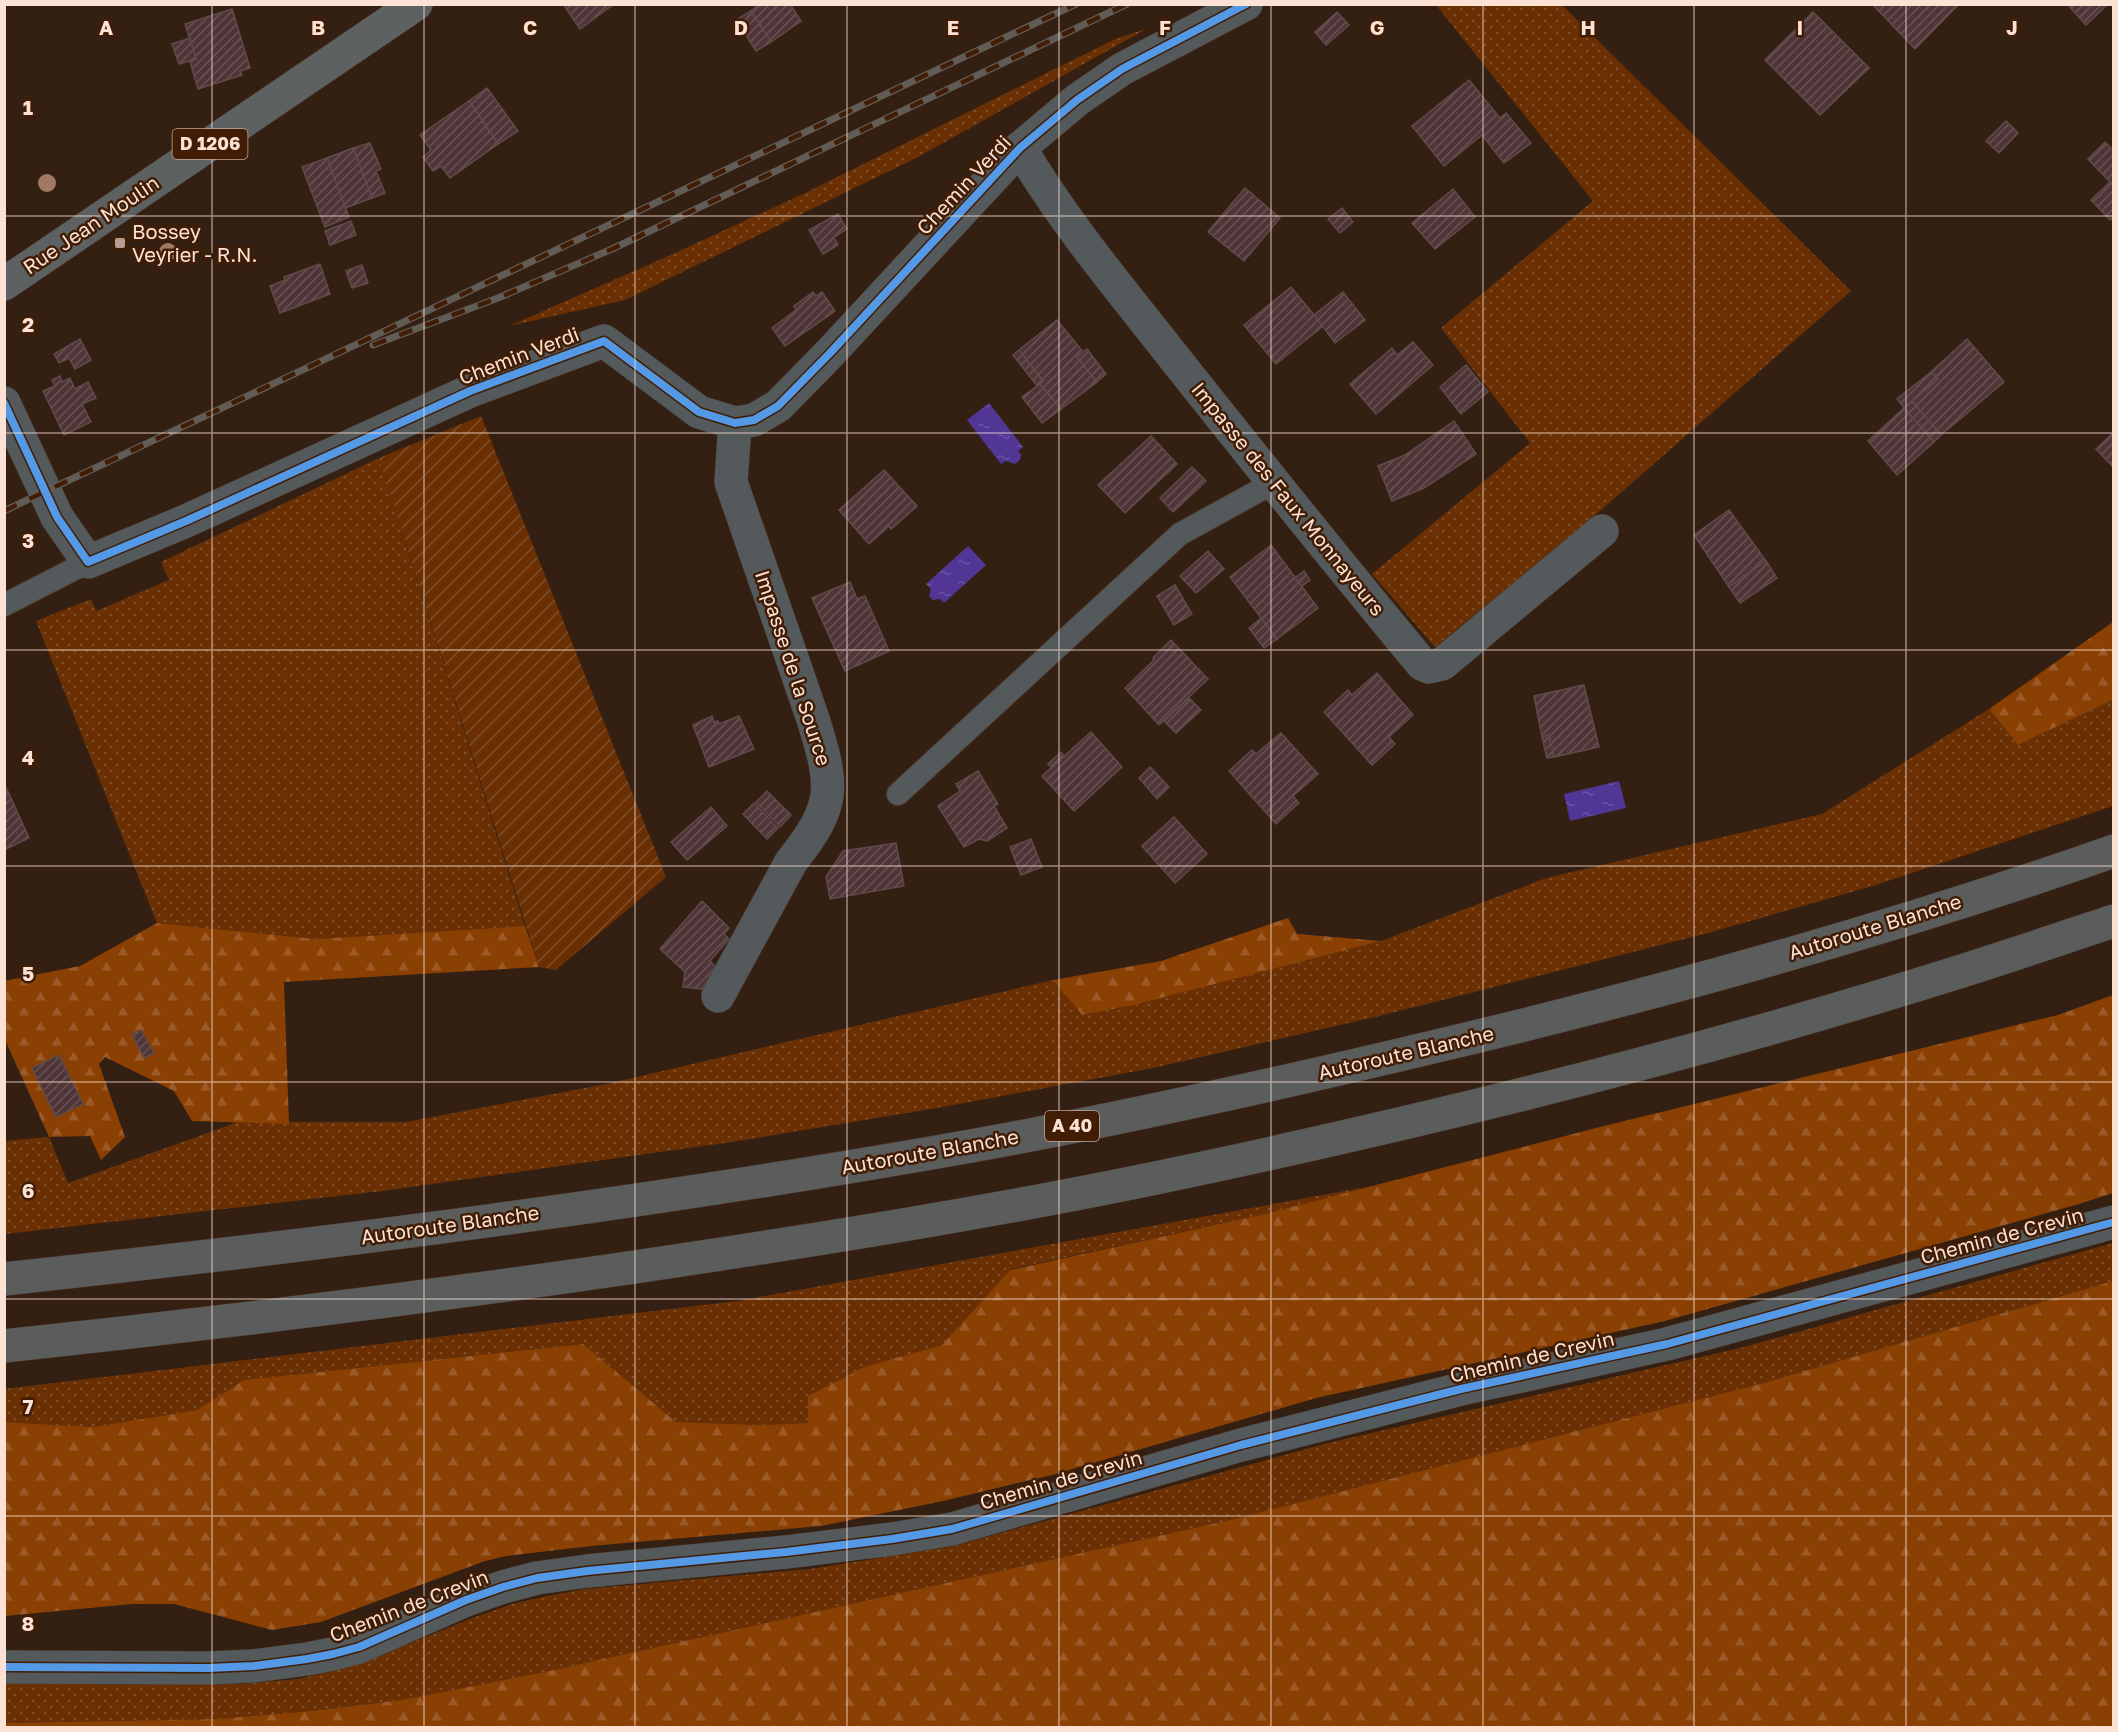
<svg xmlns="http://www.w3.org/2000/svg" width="2118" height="1732" font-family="'Golos Text',sans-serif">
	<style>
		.grass { fill: url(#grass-dots) }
		.forest { fill: url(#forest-firs) }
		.garden { fill: url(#garden-furrows) }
		.water { fill: url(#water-ripples) }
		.building { fill: url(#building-hatch); stroke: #5f4b4a; stroke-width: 1.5 }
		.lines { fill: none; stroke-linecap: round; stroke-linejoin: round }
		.lane-casing { stroke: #4d3c31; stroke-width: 24 }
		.street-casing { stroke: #4d3c31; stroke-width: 34 }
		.primary-casing { stroke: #4d3c31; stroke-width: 34 }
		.highway-casing { stroke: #4d3c31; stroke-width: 34 }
		.lane { stroke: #54595b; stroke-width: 22 }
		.street { stroke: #54595b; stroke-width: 33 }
		.primary { stroke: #5d6162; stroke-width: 33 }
		.highway { stroke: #5b5c5c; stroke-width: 33 }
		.rail-casing { stroke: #625c56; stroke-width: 7 }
		.rail { stroke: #421d05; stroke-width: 4.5; stroke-dasharray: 14; stroke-linecap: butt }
		.cycleway-casing { stroke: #421d05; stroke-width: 11 }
		.cycleway { stroke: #5399e6; stroke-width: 8 }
		.tree { fill: #a17962 }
		.grid { fill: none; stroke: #fbe2d5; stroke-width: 1.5; stroke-opacity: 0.55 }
		.poi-dot { fill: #b59e91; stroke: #421d05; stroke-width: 2 }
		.labels { text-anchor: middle; stroke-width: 5; stroke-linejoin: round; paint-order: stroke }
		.shield { fill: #421d05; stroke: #c4a797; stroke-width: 1.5 }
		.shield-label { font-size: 18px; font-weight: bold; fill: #fbe2d5 }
		.street-label { font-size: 20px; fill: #fbe2d5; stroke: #421d05 }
		.poi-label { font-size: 20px; fill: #fbe2d5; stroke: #421d05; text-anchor: start }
		.grid-label { font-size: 20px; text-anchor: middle; font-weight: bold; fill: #fbe2d5; stroke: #421d05; stroke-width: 5; stroke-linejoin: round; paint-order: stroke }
	</style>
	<defs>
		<pattern id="grass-dots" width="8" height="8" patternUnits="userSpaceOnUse" patternTransform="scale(1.5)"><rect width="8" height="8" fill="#6a3003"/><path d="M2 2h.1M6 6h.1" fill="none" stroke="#804e27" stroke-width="1.8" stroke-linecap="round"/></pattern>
		<pattern id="forest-firs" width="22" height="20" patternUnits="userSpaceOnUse" patternTransform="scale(1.5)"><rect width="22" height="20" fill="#8a3f03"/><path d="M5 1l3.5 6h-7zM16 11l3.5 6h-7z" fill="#9b5a27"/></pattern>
		<pattern id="garden-furrows" width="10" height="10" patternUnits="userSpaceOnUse" patternTransform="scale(1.5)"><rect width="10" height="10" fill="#6a3003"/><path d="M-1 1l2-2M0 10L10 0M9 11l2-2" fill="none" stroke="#804e27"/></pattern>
		<pattern id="water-ripples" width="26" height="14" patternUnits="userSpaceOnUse" patternTransform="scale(1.5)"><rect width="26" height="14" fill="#513695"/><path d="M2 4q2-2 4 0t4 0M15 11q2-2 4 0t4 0" fill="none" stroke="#6b53a3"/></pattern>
		<pattern id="building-hatch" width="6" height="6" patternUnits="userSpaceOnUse" patternTransform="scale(1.5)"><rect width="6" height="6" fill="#4f3538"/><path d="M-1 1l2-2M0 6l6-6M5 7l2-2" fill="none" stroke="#695254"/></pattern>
	</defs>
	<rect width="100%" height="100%" fill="#342013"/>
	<!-- grass -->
	<g class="grass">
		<polygon points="1436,5 1562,5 1851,291 1592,518 1435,647 1372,574 1530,443 1441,328 1593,201"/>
		<polygon points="1148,28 918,157 625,300 509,326 664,258 803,194 1113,40"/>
		<polygon points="379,458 525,926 316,939 157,923 36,621 91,599 96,611 169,580 161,562"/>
		<polygon points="2113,700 2113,806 1876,885 1708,933 1375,1017 1153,1068 943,1107 732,1142 382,1191 5,1234 5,1141 49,1137 68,1183 238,1122 406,1122 611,1083 1053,980 1082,1015 1134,1005 1381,941 1546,878 1822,814 1989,709 2018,745"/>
		<polygon points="1596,1128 1260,1215 1011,1269 942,1345 867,1366 809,1423 765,1425 676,1422 582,1344 244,1380 197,1410 94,1427 5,1422 4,1389 737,1301 1378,1185"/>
		<polygon points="2113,1243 2113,1281 1767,1382 1230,1520 549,1671 401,1700 311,1711 217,1719 5,1723 4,1683 240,1684 298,1679 334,1671 364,1662 475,1617 512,1604 547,1596 585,1589 810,1569 954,1546 1328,1443 1744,1347"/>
	</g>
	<!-- forest -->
	<g class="forest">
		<polygon points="2113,622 2113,700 2018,745 1989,709"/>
		<polygon points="1288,918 1297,934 1381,941 1134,1005 1082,1015 1053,980 1161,961"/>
		<polygon points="157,923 316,939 525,926 539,967 284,982 289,1124 192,1121 174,1091 105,1057 99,1064 125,1137 101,1160 90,1136 49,1137 5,1040 4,981 80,966"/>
		<polygon points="2113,995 2113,1193 2079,1204 1665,1321 1316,1398 1052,1475 943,1501 821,1526 591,1546 506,1556 485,1561 321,1622 272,1630 174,1604 132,1604 5,1616 5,1422 94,1427 197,1410 244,1380 583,1344 676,1422 765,1425 808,1423 808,1396 867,1366 942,1345 1010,1270 1260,1215 1596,1128 2058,1015"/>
		<polygon points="2113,1281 2113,1727 5,1727 5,1723 217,1719 311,1711 401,1700 549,1671 1230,1520 1767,1382"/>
	</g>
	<!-- garden -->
	<polygon class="garden" points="481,416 666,877 556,970 539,967 379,458"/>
	<!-- water -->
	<g class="water">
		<polygon points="989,403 1023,447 1018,451 1021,455 1020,460 1015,464 1006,461 1001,464 967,420"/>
		<polygon points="968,546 986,565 944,603 940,599 933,600 929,596 931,589 926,584"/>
		<polygon points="1619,781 1626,808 1570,821 1564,794"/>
	</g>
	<!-- building -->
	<g class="building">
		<polygon points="563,4 614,4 580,29"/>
		<polygon points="760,4 790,4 801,21 771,42 751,11"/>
		<polygon points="1872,4 1959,4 1915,49"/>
		<polygon points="2067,4 2108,4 2086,25"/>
		<polygon points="232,9 250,68 240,71 242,75 198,89 190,62 196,59 185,24"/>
		<polygon points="751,11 771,42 756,51 736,20"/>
		<polygon points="1337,12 1349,25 1326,45 1315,32"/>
		<polygon points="1813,12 1869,68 1820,115 1765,60"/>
		<polygon points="190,38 196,59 179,64 172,44"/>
		<polygon points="1469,80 1500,118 1506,113 1531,143 1504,163 1482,135 1444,166 1412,126"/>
		<polygon points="487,88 518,131 498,144 469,101"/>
		<polygon points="469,101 498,144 450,178 441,166 433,171 423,157 431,150 420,135"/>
		<polygon points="2006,121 2018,133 1999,153 1986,141"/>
		<polygon points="2105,142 2114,151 2114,217 2110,220 2091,200 2110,182 2088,159"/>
		<polygon points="370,143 381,169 376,171 385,193 372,198 353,148"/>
		<polygon points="353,148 372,198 345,208 327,158"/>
		<polygon points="327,158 349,217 325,227 302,167"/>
		<polygon points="1245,188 1280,218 1244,261 1208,232"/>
		<polygon points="1453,189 1475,217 1435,249 1412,223"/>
		<polygon points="1342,208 1353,222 1340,233 1328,219"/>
		<polygon points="838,214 847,229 834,237 838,245 823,254 809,230"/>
		<polygon points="351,221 356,235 330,245 325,231"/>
		<polygon points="320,264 330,294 280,313 270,286 285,280 284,277"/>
		<polygon points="362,265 368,283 352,288 346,271"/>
		<polygon points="1291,287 1323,326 1276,364 1244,325"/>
		<polygon points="813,292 816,296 822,292 835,311 785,346 772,328 796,310 794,306"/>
		<polygon points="1343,292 1365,320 1335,343 1314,315"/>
		<polygon points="1057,320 1083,352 1077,357 1097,382 1061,409 1040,384 1043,381 1019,350"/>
		<polygon points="80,339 91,360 75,369 69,358 59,363 54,354"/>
		<polygon points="1967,339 2004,382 1941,435 1912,401 1938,379 1931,372"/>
		<polygon points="1413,342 1433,365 1376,414 1350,384 1392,348 1397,355"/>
		<polygon points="1087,349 1106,374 1097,382 1077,357"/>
		<polygon points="1019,350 1043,381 1037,386 1013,355"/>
		<polygon points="1466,365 1488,392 1461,414 1440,387"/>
		<polygon points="1931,372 1938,379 1904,408 1897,399"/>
		<polygon points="60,376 62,382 70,378 75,389 88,382 96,398 82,404 91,422 64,435 43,391 55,386 52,380"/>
		<polygon points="1040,384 1061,409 1042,423 1022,397"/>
		<polygon points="1912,401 1941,435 1934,442 1904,408"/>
		<polygon points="1904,408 1934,442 1897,475 1868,441"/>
		<polygon points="1454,421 1476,454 1424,488 1392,501 1378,466 1405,455"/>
		<polygon points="2114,432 2114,468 2096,449"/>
		<polygon points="1151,436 1177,464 1125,513 1098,485"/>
		<polygon points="1192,467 1206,481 1173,512 1160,498"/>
		<polygon points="884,470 917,506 891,529 889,526 869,544 839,510"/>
		<polygon points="1729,510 1766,561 1729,587 1694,535"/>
		<polygon points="1271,545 1318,608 1277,639 1230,577"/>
		<polygon points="1208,551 1224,569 1196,593 1180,576"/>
		<polygon points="1766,561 1777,578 1740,603 1729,587"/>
		<polygon points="1304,571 1310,580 1302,586 1295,578"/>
		<polygon points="850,582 857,599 865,596 889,651 845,671 812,598"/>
		<polygon points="1175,585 1192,614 1174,625 1157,596"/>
		<polygon points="1261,618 1277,639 1264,648 1249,628"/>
		<polygon points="1171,640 1208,679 1159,725 1125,688 1154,660 1153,658"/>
		<polygon points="1377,673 1413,715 1389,737 1395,744 1372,765 1324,712 1348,690 1352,695"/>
		<polygon points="1584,685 1599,747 1554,757 1549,735 1542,737 1534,696"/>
		<polygon points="1189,698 1201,710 1176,733 1164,721"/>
		<polygon points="712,716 714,722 718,721 719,724 739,716 754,749 709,767 693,725"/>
		<polygon points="1091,732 1122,767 1074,811 1042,776"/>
		<polygon points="1281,733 1318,774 1293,796 1299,803 1276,824 1229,771 1252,750 1256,754"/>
		<polygon points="1549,735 1554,757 1547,758 1542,737"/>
		<polygon points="1061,752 1064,756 1052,768 1048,764"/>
		<polygon points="1150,767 1169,787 1157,799 1139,778"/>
		<polygon points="978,771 998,804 994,806 1007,828 987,841 979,839 964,847 938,806 960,791 956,784"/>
		<polygon points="4,783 29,838 4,850"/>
		<polygon points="767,791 791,815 780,827 756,802"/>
		<polygon points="754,803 778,828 767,839 743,814"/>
		<polygon points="711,807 727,826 687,860 671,842"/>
		<polygon points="1174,817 1207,854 1175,883 1142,846"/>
		<polygon points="1031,839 1042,867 1021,875 1010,847"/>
		<polygon points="896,843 904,886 830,899 826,877 843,851"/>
		<polygon points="702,901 729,928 724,934 729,939 710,961 717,968 702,989 683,987 685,972 660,949"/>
		<polygon points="141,1030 154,1053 144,1058 132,1034"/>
		<polygon points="59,1055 83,1104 56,1117 32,1068"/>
	</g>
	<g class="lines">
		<!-- lane casing -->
		<g class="lane-casing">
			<g id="lane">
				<polyline points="4,605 88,562"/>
				<polyline points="898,794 1180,534 1273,483"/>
			</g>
		</g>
		<!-- street casing -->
		<g class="street-casing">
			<g id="street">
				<path d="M1020 148C1065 224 1122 291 1176 360 1257 462 1339 564 1422 664L1429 667 1442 664 1602 531"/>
				<polyline points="4,403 57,517 88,562 186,521 470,391 604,341 699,412 735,423 754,420 778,406 831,352 1020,148 1077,100 1122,69 1246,4"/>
				<path d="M718 996 791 862C837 804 834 787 813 719L731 482 735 423"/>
				<polyline points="4,1667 208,1668 254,1666 307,1659 333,1654 359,1647 466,1600 503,1587 537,1578 587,1571 786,1552 892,1539 952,1529 1241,1445 1461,1389 1667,1344 2114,1222"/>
			</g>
		</g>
		<!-- primary casing -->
		<g class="primary-casing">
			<polyline id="primary" points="4,284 416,4"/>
		</g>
		<!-- highway casing -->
		<g class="highway-casing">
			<g id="highway">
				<path d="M4 1279C328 1244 651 1203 971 1146 1127 1118 1282 1083 1437 1046 1665 992 1892 929 2114 851"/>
				<path d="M4 1346C213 1324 421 1298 628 1268 817 1240 1007 1210 1194 1170 1447 1116 1701 1053 1949 975 2004 958 2059 939 2114 921"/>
			</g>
		</g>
		<!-- lane -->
		<use href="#lane" class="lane"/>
		<!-- street -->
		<use href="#street" class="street"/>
		<!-- primary -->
		<use href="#primary" class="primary"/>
		<!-- highway -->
		<use href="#highway" class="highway"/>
		<!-- rail casing -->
		<g class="rail-casing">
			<g id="rail">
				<polyline points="373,345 498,298 612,249 1127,4"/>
				<polyline points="4,511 1076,4"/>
			</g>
		</g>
		<!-- rail -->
		<use href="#rail" class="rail"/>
		<!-- cycleway casing -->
		<g class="cycleway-casing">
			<g id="cycleway">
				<polyline points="4,403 57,517 88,562 186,521 470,391 604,341 699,412 735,423 754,420 778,406 831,352 1020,148 1077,100 1122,69 1246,4"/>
				<polyline points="4,1667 208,1668 254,1666 307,1659 333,1654 359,1647 466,1600 503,1587 537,1578 587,1571 786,1552 892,1539 952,1529 1241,1445 1461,1389 1667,1344 2114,1222"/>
			</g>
		</g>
		<!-- cycleway -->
		<use href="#cycleway" class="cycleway"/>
	</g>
	<!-- trees -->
	<g class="tree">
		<circle cx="47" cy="183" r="9"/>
		<circle cx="168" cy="252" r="9"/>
	</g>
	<!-- grid -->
	<path class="grid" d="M212 4V1728M424 4V1728M635 4V1728M847 4V1728M1059 4V1728M1271 4V1728M1483 4V1728M1694 4V1728M1906 4V1728M4 216H2114M4 433H2114M4 650H2114M4 866H2114M4 1082H2114M4 1299H2114M4 1516H2114"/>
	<!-- markers -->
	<rect class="poi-dot" x="114" y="237" width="12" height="12" rx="3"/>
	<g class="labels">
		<!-- shield labels -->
		<g class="shield">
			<rect x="172.5" y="129" width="75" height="30" rx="4.5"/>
			<rect x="1045" y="1111" width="54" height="30" rx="4.5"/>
		</g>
		<g class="shield-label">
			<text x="210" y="150">D 1206</text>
			<text x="1072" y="1132">A 40</text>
		</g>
		<!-- street labels -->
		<g class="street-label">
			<text transform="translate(964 185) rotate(-47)" y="7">Chemin Verdi</text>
			<text transform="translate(91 225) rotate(-34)" y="7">Rue Jean Moulin</text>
			<text transform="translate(519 356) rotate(-21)" y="7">Chemin Verdi</text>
			<text transform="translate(1288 499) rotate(51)" y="7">Impasse des Faux Monnayeurs</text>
			<text transform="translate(793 668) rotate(72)" y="7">Impasse de la Source</text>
			<text transform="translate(1875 927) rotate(-17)" y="7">Autoroute Blanche</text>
			<text transform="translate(1406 1053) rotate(-13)" y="7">Autoroute Blanche</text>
			<text transform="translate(930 1152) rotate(-10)" y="7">Autoroute Blanche</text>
			<text transform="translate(450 1225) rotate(-8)" y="7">Autoroute Blanche</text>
			<text transform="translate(2002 1236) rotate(-15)" y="7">Chemin de Crevin</text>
			<text transform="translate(1532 1357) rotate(-13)" y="7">Chemin de Crevin</text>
			<text transform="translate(1061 1480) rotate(-16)" y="7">Chemin de Crevin</text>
			<text transform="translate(409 1606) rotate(-21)" y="7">Chemin de Crevin</text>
		</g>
		<!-- poi labels -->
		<g class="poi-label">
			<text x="132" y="239">Bossey<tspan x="132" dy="23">Veyrier - R.N.</tspan></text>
		</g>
	</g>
	<g class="grid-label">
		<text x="106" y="35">A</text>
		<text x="318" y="35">B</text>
		<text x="530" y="35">C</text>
		<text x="741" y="35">D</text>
		<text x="953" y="35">E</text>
		<text x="1165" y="35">F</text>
		<text x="1377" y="35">G</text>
		<text x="1588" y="35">H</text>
		<text x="1800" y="35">I</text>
		<text x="2012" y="35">J</text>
		<text x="28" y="115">1</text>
		<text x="28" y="332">2</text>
		<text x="28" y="548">3</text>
		<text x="28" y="765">4</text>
		<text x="28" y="981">5</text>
		<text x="28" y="1198">6</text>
		<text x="28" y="1414">7</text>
		<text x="28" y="1631">8</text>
	</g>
	<!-- border -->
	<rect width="2118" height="1732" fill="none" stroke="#fbe2d5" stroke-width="12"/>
</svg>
